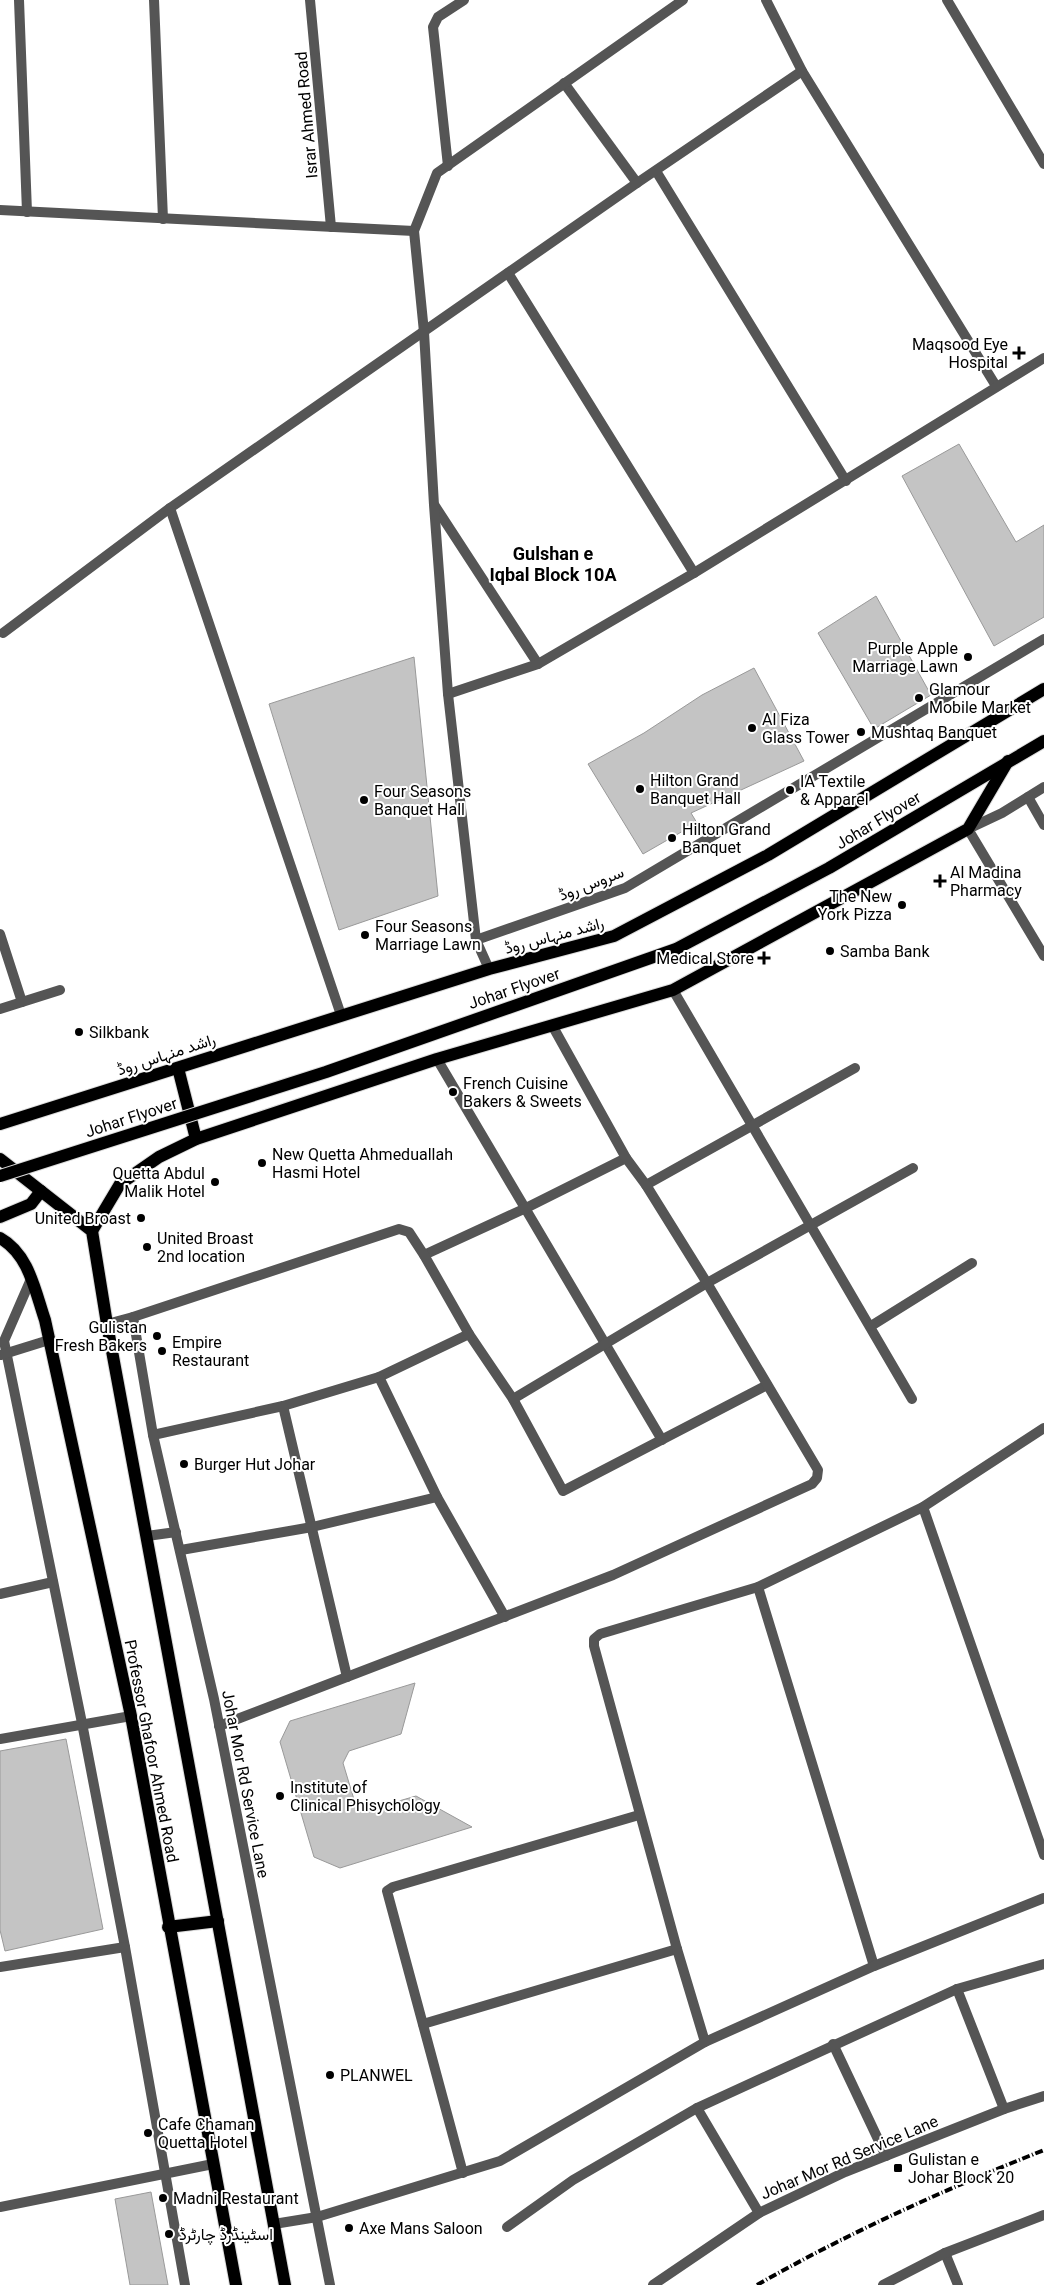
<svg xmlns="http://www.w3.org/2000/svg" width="1044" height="2285" font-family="Roboto,Vazirmatn,sans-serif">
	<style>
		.building { fill: #c4c4c4; stroke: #999 }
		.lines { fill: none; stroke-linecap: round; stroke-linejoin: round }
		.primary-casing { stroke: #dbdbdb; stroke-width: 14 }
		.lane { stroke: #555; stroke-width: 10 }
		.street { stroke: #555; stroke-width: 10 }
		.primary { stroke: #000; stroke-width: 12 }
		.rail { stroke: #000; stroke-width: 4; stroke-dasharray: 8 2.5 1 2.5; stroke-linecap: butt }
		.primary-bridge-casing { stroke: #dbdbdb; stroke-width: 14; stroke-linecap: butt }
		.primary-bridge { stroke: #000; stroke-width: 12 }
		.poi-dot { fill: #000; stroke: #fff; stroke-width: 2 }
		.labels { text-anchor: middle; stroke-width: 4; stroke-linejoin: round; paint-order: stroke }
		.street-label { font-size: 16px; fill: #000; stroke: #fff }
		.poi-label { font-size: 16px; fill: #000; stroke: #fff; text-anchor: start }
		.neighbourhood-label { font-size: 18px; font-weight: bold; fill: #000; stroke: #fff }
	</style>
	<rect width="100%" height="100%" fill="#fff"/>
	<!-- building -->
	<g class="building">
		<polygon points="959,444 1016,542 1044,525 1044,617 994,646 902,476"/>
		<polygon points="876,596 931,695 874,729 818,633"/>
		<polygon points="414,657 438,896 339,930 269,704"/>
		<polygon points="754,668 804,761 691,813 697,823 643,854 588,764 644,733 702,695"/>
		<polygon points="415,1683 401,1734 349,1751 343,1763 356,1806 368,1810 416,1796 472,1827 340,1868 314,1857 280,1742 290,1721"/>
		<polygon points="66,1739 103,1929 5,1951 0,1930 0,1751"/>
		<polygon points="151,2192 168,2285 130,2285 115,2199"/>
	</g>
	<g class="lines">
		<!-- primary casing -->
		<g class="primary-casing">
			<g id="primary">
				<polyline points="676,949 829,868 1044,741"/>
				<polyline points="178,1068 196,1139"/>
				<polyline points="0,1124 489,969 614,936 768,855 1044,689"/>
				<polyline points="0,1159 92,1231 107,1324 285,2285"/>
				<polyline points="0,1217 31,1204 41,1191"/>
				<polyline points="92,1231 120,1184 159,1157 196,1139 437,1059 673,990 968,829 1008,761"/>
				<path d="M0 1238C29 1254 35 1291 45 1320L131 1716 236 2285"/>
				<polyline points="168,1927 218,1921"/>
			</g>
		</g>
		<!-- lane -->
		<g class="lane">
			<polyline points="170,508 341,1015"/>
			<polyline points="153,1435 283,1406 379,1377 469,1334"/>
			<polyline points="957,1989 1004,2109"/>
			<polyline points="423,2024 677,1949"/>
			<polyline points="833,2044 886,2156"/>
			<polyline points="697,2108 759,2213"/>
		</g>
		<!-- street -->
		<g class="street">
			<polyline points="19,0 27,212"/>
			<polyline points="154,0 163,219"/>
			<polyline points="310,0 331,227"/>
			<polyline points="766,0 802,71 996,386"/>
			<polyline points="947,0 1044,164"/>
			<polyline points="564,83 637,183"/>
			<polyline points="448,166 433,27 438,17 464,0"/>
			<polyline points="656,171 846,481"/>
			<polyline points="0,210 414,231"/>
			<polyline points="508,273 694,573"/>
			<polyline points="435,506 538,664"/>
			<polyline points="3,633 170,508 637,183 802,71"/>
			<polyline points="448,694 538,664 694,573 1044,358"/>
			<polyline points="1044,787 1002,813 968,829 1044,956"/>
			<polyline points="1028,797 1044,825"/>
			<polyline points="0,934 22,1002"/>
			<polyline points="476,940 625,888 1044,639"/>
			<polyline points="489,969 476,940 448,694 434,505 424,332 414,231 437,173 683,0"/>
			<polyline points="673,990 912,1399"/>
			<polyline points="0,1009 60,990"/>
			<polyline points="437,1059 662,1440"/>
			<polyline points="646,1185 855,1068"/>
			<polyline points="424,1255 526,1208 626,1158"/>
			<polyline points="31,1279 4,1341 82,1723 125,1947 185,2285"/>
			<polyline points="133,1317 399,1229 409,1232 424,1255 469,1334 513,1399 563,1491 767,1385"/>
			<polyline points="107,1324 133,1317 153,1435 214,1699 330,2285"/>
			<polyline points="871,1326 972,1263"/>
			<polyline points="1,1355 49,1340"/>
			<polyline points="379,1377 437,1497 505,1617"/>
			<polyline points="513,1399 707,1283 913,1168"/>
			<polyline points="283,1406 347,1677"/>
			<polyline points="923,1507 1044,1855"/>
			<polyline points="147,1536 176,1532"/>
			<polyline points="181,1550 312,1527 437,1497"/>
			<polyline points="758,1587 874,1966"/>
			<polyline points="0,1594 53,1582"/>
			<polyline points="219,1726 613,1575 812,1484 817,1478 818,1470 707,1283 646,1185 626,1158 552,1025"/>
			<polyline points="0,1739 131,1716"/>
			<polyline points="0,1967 125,1947"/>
			<polyline points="705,2042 677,1949 594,1646 594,1639 600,1634 758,1587 923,1507 1044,1428"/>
			<polyline points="463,2173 387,1891 393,1887 639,1815"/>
			<polyline points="0,2207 213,2164"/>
			<polyline points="274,2224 317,2217 500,2161 705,2042 874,1966 1044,1898"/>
			<polyline points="507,2227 573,2180 697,2108 957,1989 1044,1964"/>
			<polyline points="945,2253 958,2285"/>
			<polyline points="653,2285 759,2213 845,2172 1004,2109 1044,2096"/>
			<polyline points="883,2285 945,2253 1044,2215"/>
		</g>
		<!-- primary -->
		<use href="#primary" class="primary"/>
		<!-- rail -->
		<path class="rail" d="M757 2285C850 2232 946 2189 1044 2150"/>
		<!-- primary-bridge casing -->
		<g class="primary-bridge-casing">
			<polyline id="primary-bridge" points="0,1176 326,1072 676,949"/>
		</g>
		<!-- primary-bridge -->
		<use href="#primary-bridge" class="primary-bridge"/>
	</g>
	<!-- markers -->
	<g class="poi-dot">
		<path d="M1016.5 345.5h5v5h5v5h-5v5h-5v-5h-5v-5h5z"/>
		<circle cx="968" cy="657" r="5"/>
		<circle cx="919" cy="698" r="5"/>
		<circle cx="752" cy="728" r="5"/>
		<circle cx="861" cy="732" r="5"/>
		<circle cx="640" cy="789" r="5"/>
		<circle cx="790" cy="790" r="5"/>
		<circle cx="364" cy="800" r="5"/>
		<circle cx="672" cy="838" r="5"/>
		<path d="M937.5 873.5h5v5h5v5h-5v5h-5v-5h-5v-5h5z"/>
		<circle cx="902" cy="905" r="5"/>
		<circle cx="365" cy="935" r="5"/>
		<circle cx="830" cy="951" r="5"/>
		<path d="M761.5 950.5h5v5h5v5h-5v5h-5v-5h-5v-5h5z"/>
		<circle cx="79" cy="1032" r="5"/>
		<circle cx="453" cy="1092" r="5"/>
		<circle cx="262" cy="1163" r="5"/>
		<circle cx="215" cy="1182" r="5"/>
		<circle cx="141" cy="1218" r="5"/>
		<circle cx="147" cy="1247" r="5"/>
		<circle cx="157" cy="1336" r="5"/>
		<circle cx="162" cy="1351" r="5"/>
		<circle cx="184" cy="1464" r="5"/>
		<circle cx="280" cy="1796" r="5"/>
		<circle cx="330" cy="2075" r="5"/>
		<circle cx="148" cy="2133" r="5"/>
		<rect x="893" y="2163" width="10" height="10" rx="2.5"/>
		<circle cx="163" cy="2198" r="5"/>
		<circle cx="349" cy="2228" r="5"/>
		<circle cx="169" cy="2234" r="5"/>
	</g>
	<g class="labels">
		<!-- street labels -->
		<g class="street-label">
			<text transform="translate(306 115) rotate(-95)" y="6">Israr Ahmed Road</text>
			<text transform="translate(878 820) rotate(-31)" y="6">Johar Flyover</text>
			<text transform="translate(591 883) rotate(-21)" y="6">سروس روڈ</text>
			<text transform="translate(554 935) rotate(-15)" y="6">راشد منہاس روڈ</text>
			<text transform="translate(514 988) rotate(-19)" y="6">Johar Flyover</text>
			<text transform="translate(166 1054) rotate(-18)" y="6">راشد منہاس روڈ</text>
			<text transform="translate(131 1117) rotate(-18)" y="6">Johar Flyover</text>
			<text transform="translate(152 1751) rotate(79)" y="6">Professor Ghafoor Ahmed Road</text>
			<text transform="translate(246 1784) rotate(79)" y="6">Johar Mor Rd Service Lane</text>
			<text transform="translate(849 2157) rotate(-23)" y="6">Johar Mor Rd Service Lane</text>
		</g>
		<!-- poi labels -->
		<g class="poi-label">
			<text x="1008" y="350" text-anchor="end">Maqsood Eye<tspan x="1008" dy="18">Hospital</tspan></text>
			<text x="958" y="654" text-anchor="end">Purple Apple<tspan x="958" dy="18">Marriage Lawn</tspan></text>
			<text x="929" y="695">Glamour<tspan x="929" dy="18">Mobile Market</tspan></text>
			<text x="762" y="725">Al Fiza<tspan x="762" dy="18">Glass Tower</tspan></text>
			<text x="871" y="738">Mushtaq Banquet</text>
			<text x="650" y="786">Hilton Grand<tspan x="650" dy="18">Banquet Hall</tspan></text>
			<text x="800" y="787">IA Textile<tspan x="800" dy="18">&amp; Apparel</tspan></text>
			<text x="374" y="797">Four Seasons<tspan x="374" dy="18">Banquet Hall</tspan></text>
			<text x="682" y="835">Hilton Grand<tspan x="682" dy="18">Banquet</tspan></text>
			<text x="950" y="878">Al Madina<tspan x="950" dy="18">Pharmacy</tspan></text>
			<text x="892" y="902" text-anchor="end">The New<tspan x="892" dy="18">York Pizza</tspan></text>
			<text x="375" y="932">Four Seasons<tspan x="375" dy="18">Marriage Lawn</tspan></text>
			<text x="840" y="957">Samba Bank</text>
			<text x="754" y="964" text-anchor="end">Medical Store</text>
			<text x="89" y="1038">Silkbank</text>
			<text x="463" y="1089">French Cuisine<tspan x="463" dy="18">Bakers &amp; Sweets</tspan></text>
			<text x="272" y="1160">New Quetta Ahmeduallah<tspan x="272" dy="18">Hasmi Hotel</tspan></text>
			<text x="205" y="1179" text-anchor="end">Quetta Abdul<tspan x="205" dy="18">Malik Hotel</tspan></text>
			<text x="131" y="1224" text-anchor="end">United Broast</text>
			<text x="157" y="1244">United Broast<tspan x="157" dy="18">2nd location</tspan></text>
			<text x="147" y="1333" text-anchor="end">Gulistan<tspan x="147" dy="18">Fresh Bakers</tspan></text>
			<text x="172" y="1348">Empire<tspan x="172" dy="18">Restaurant</tspan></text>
			<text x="194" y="1470">Burger Hut Johar</text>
			<text x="290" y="1793">Institute of<tspan x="290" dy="18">Clinical Phisychology</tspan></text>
			<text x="340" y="2081">PLANWEL</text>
			<text x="158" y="2130">Cafe Chaman<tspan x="158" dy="18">Quetta Hotel</tspan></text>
			<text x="908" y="2165">Gulistan e<tspan x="908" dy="18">Johar Block 20</tspan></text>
			<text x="173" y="2204">Madni Restaurant</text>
			<text x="359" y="2234">Axe Mans Saloon</text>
			<text x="179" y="2240">اسٹینڈرڈ چارٹرڈ</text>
		</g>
		<!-- neighbourhood labels -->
		<g class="neighbourhood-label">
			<text x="553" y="560">Gulshan e<tspan x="553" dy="21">Iqbal Block 10A</tspan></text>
		</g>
	</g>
</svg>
